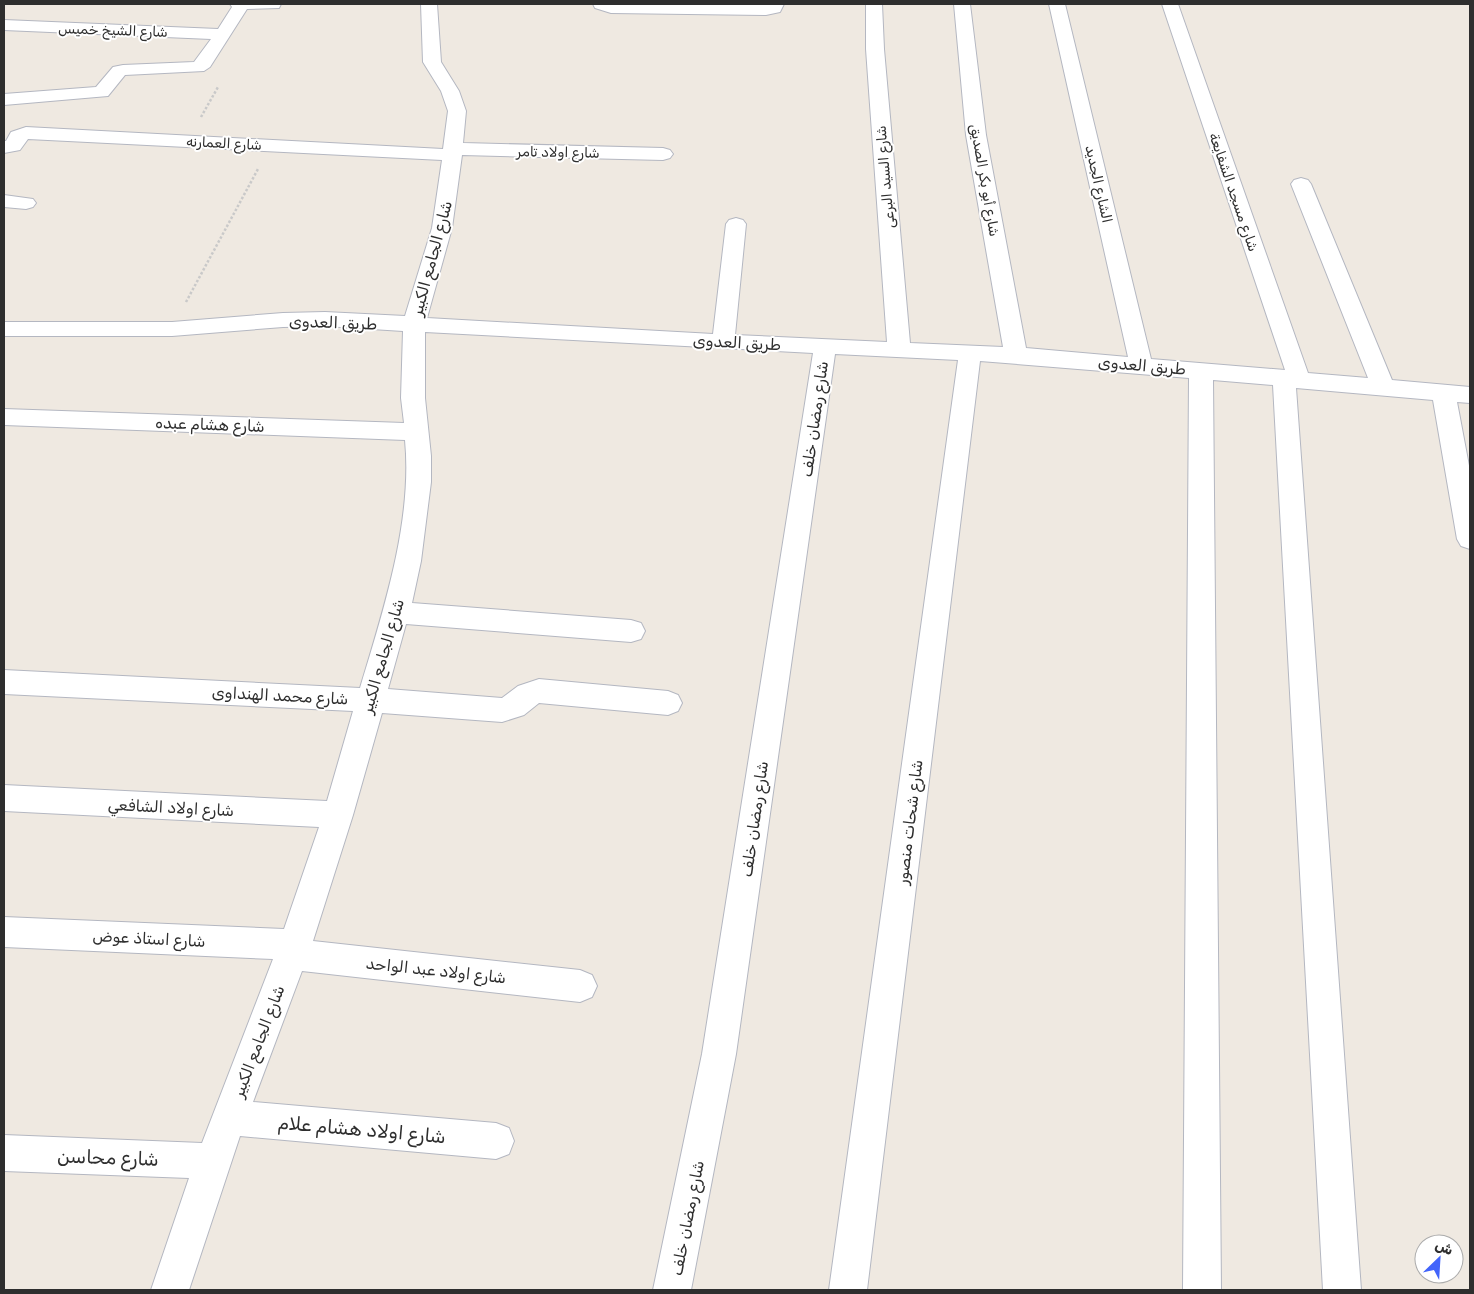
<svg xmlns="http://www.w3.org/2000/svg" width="1474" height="1294" font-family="Rubik,'Noto Naskh Arabic',sans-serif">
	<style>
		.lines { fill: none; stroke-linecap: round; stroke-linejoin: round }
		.minor-casing { stroke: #b4b7c1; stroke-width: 2 }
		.path { stroke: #c9c9c9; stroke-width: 2.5; stroke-dasharray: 2.5 2; stroke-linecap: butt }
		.minor { fill: #fff; fill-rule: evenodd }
		.labels { text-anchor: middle; stroke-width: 4; stroke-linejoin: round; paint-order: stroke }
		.far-street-label { font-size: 14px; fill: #2e2e2e; stroke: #fff }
		.street-label { font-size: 16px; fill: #2e2e2e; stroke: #fff }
		.near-street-label { font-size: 19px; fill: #2e2e2e; stroke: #fff }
	</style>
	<rect width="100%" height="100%" fill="#efe9e1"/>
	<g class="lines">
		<!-- minor casing -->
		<g class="minor-casing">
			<g id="minor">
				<polygon points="230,4 281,4 279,8 247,9 210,67 204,71 125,75 108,96 4,105 4,94 96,87 113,67 123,65 194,62 211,39 4,30 4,20 218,29 232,7"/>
				<path d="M421 4H437L441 62 459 91 466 111 463 143 663 148 670 150 673 154 670 158 663 160 462 155 452 228 427 318 713 334 726 224 729 220 736 218 743 220 746 224 735 335 887 342 866 49V4H882L884 49 910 343 1003 347 966 135 954 4H970L986 135 1026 348 1128 357 1049 4H1065L1151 359 1285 370 1162 4H1178L1308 373 1368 378 1291 184 1294 180 1301 178 1308 180 1311 184 1392 380 1470 387V403L1457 402 1470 471V549L1461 546 1457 539 1433 400 1296 388 1361 1290H1323L1273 385 1213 380 1221 1290H1183L1189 378 980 361 867 1290H829L958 360 835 354 736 1054 691 1290H653L702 1054 813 353 425 332V398L431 456V482L421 561 412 603 631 620 641 623 645 631 641 639 631 642 406 624 388 689 502 698 518 686 539 679 668 691 678 695 682 703 678 711 668 715 539 703 524 715 502 722 382 713 353 815 313 941 580 970 592 975 597 986 592 997 580 1002 302 971 253 1102 496 1123 509 1128 514 1141 509 1154 496 1159 240 1136 189 1290H151L189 1178 4 1171V1135L202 1143 273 959 4 947V917L284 929 319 827 4 811V785L327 801 353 711 4 694V670L360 688C383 612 413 520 405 440L4 425V409L404 423 401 398 403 331 325 326 283 327 172 336H4V322H172L283 313 325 312 405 316 432 228 442 160 28 139 20 150 4 153V141H6L11 132 26 127 443 149 448 111 441 91 423 62Z"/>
				<polygon points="593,4 766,5 784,4 780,12 766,15 611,13 595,8"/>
				<polygon points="4,195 33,199 36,203 33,207 26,209 4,207"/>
			</g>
		</g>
		<!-- path -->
		<g class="path">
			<polyline points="201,117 218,87"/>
			<polyline points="186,302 258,169"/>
		</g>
		<!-- minor -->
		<use href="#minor" class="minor"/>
	</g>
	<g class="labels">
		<!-- far-street labels -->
		<g class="far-street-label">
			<text transform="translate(113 30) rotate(2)" y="5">شارع الشيخ خميس</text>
			<text transform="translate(224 143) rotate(3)" y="5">شارع العمارنه</text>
			<text transform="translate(558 152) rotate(1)" y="5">شارع اولاد تامر</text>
			<text transform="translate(885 177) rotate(-95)" y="5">شارع السيد البرعى</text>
			<text transform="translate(985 180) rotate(80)" y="5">شارع أبو بكر الصديق</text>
			<text transform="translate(1099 184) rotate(77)" y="5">الشارع الجديد</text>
			<text transform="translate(1234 192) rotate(71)" y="5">شارع مسجد الشفايعة</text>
		</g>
		<!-- street labels -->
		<g class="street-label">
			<text transform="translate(431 258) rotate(-75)" y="6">شارع الجامع الكبير</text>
			<text transform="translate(333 322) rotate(2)" y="6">طريق العدوى</text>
			<text transform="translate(737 342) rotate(3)" y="6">طريق العدوى</text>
			<text transform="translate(1142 365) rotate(5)" y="6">طريق العدوى</text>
			<text transform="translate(814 419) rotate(-82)" y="6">شارع رمضان خلف</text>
			<text transform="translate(210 424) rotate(2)" y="6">شارع هشام عبده</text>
			<text transform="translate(382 656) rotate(-74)" y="6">شارع الجامع الكبير</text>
			<text transform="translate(280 695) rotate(3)" y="6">شارع محمد الهنداوى</text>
			<text transform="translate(171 807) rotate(3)" y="6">شارع اولاد الشافعي</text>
			<text transform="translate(754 819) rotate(-82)" y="6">شارع رمضان خلف</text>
			<text transform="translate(909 822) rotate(-83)" y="6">شارع شحات منصور</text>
			<text transform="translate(149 938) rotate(3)" y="6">شارع استاذ عوض</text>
			<text transform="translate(436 970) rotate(6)" y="6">شارع اولاد عبد الواحد</text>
			<text transform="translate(258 1041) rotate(-69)" y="6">شارع الجامع الكبير</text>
			<text transform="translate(687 1218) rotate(-79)" y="6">شارع رمضان خلف</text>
		</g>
		<!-- near-street labels -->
		<g class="near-street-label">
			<text transform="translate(362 1129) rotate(5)" y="7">شارع اولاد هشام علام</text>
			<text transform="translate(108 1157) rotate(2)" y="7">شارع محاسن</text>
		</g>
	</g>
	<!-- border -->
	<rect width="1474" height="1294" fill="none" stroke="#2e2e2e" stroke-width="10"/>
	<!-- north arrow -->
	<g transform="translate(1439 1259) rotate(25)"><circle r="24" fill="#ffffff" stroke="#ababab"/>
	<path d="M0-4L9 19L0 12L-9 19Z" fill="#4264fb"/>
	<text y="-8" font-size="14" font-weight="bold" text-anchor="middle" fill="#2e2e2e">ش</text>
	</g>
</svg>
